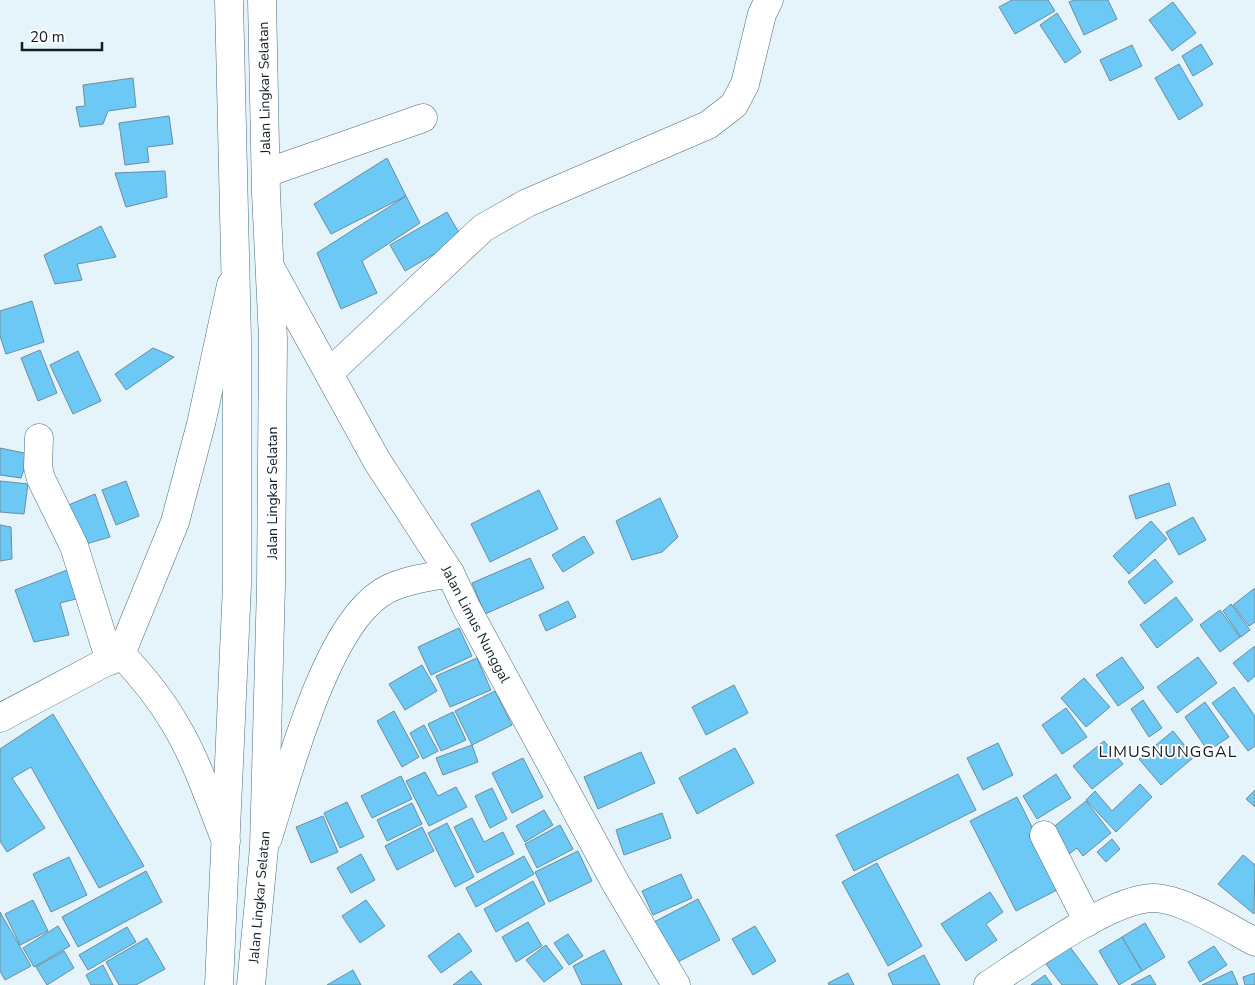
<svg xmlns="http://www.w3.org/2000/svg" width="1255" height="985" font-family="'Nunito Sans',sans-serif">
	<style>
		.building { fill: #6cc9f5; stroke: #6a8d9e }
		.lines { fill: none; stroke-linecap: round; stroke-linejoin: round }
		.minor-casing { stroke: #4b6c7d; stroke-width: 29 }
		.primary-casing { stroke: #4b6c7d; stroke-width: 29 }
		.minor { stroke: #fff; stroke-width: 28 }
		.primary { stroke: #fff; stroke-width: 28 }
		.labels { text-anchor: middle; stroke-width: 4; stroke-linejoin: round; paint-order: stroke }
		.street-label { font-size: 14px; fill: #101d24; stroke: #fefefe }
		.quarter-label { font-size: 16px; letter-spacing: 1px; fill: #101d24; stroke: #fefefe }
	</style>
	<rect width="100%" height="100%" fill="#e5f3fb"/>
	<!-- building -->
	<g class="building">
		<polygon points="1012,0 1048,0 1055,11 1015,34 999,7"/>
		<polygon points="1074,0 1108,0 1117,19 1084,35 1069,2"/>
		<polygon points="1173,2 1196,33 1172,51 1149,20"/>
		<polygon points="1057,13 1081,52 1065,63 1040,25"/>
		<polygon points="1201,44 1213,64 1193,76 1182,56"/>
		<polygon points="1132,45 1142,66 1110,81 1100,60"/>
		<polygon points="1179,64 1203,105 1179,120 1155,78"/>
		<polygon points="133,78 136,107 108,111 103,124 80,127 76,107 85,106 83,85"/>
		<polygon points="169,116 173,144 147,147 149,162 125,165 119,123"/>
		<polygon points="387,158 406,196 331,234 314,204"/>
		<polygon points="165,171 167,197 126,207 115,173"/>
		<polygon points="406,196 420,223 362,261 377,293 341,309 317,253"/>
		<polygon points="447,212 462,238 405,271 390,245"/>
		<polygon points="101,226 116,257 77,264 82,280 55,284 44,255"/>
		<polygon points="32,301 44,342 6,354 0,336 0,311"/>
		<polygon points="153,348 174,357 126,390 115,374"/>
		<polygon points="40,350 57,393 38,401 21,358"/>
		<polygon points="78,351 101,401 73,414 50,365"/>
		<polygon points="0,448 29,454 21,478 0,475"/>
		<polygon points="0,481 28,484 24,514 0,512"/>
		<polygon points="126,481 139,516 116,525 102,490"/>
		<polygon points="1169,483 1176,505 1136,519 1129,496"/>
		<polygon points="539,490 558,529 490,562 471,524"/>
		<polygon points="95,494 110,537 79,546 66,506"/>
		<polygon points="660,498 678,537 662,552 632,560 616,521"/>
		<polygon points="1193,517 1206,540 1179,555 1166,532"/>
		<polygon points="1151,521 1167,539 1129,574 1113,556"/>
		<polygon points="0,525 11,527 12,559 0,561"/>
		<polygon points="584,536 594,553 563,572 552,555"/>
		<polygon points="530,558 544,588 485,614 472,583"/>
		<polygon points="1155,559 1173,582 1145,604 1128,582"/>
		<polygon points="75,567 84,597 60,603 69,635 34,642 15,590"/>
		<polygon points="1255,588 1255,622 1249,626 1233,605"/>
		<polygon points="1176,597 1193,620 1157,648 1140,625"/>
		<polygon points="568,601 576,617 546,631 539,615"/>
		<polygon points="1231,604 1250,630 1241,637 1223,611"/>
		<polygon points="1220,610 1240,637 1220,652 1200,625"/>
		<polygon points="459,628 472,656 431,675 418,647"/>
		<polygon points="1255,646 1255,676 1248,682 1233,663"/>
		<polygon points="1122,657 1144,688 1118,706 1096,675"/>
		<polygon points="1198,657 1217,683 1177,713 1157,687"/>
		<polygon points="477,658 491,690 450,707 436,676"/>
		<polygon points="422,665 437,691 405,710 389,684"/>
		<polygon points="1084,678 1110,707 1086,727 1061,698"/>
		<polygon points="734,685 748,713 706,735 692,707"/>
		<polygon points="1234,687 1255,716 1255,746 1248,751 1212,703"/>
		<polygon points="495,691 512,725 472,745 455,711"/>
		<polygon points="1143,700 1162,728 1149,737 1131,709"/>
		<polygon points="1205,702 1229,737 1208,751 1185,717"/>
		<polygon points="1066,708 1087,737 1062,754 1042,725"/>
		<polygon points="394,711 419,757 402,767 377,721"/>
		<polygon points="453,712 466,740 441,751 428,724"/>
		<polygon points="53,714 144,866 99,888 31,767 12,778 45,828 7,852 0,841 0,749"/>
		<polygon points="424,725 438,751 423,759 410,733"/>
		<polygon points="1173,731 1194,757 1161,785 1139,759"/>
		<polygon points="1104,741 1123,764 1092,789 1073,766"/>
		<polygon points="998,743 1013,775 983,790 967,758"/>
		<polygon points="472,745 478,762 443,775 436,758"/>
		<polygon points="735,748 754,783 697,814 679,778"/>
		<polygon points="641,752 655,783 598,809 584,777"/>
		<polygon points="523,758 543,797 512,813 492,773"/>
		<polygon points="425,772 438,796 456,787 467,807 429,826 406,781"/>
		<polygon points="958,774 976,810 854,871 836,835"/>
		<polygon points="1056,774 1071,798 1037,819 1023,796"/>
		<polygon points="401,776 412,799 372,818 361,796"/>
		<polygon points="1140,784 1152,797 1116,832 1086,800 1095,791 1112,811"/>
		<polygon points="492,788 507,819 490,828 475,796"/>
		<polygon points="1255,790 1255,807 1246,799"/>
		<polygon points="1017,797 1035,833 1029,836 1057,890 1016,911 970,821"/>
		<polygon points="1086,801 1111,833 1083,856 1077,848 1069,854 1046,833"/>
		<polygon points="347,802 364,837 340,848 324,813"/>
		<polygon points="412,803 422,824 387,841 377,820"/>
		<polygon points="544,810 553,825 525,842 516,826"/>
		<polygon points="662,813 671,838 624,855 616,830"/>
		<polygon points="323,816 338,852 311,863 296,827"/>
		<polygon points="472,818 484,842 503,832 514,854 477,873 454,827"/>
		<polygon points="447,823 474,877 455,887 428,833"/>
		<polygon points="560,825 573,849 537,868 525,844"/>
		<polygon points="422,827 434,851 397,870 385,846"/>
		<polygon points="1112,839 1120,849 1106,862 1097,852"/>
		<polygon points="578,851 592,881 549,902 535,872"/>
		<polygon points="361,854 375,880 351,893 337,868"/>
		<polygon points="1243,855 1255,865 1254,914 1218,884"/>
		<polygon points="524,856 534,874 476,907 466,888"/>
		<polygon points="69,857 87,895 51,912 33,874"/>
		<polygon points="877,863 922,946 888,966 842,882"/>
		<polygon points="146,871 162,902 78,947 62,917"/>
		<polygon points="681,874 692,898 653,915 642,891"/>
		<polygon points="533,881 545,904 496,932 484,909"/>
		<polygon points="990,892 1003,912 986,924 997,940 966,961 941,924"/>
		<polygon points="698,899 720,940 674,964 652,923"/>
		<polygon points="33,900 48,931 20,945 5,914"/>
		<polygon points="366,900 385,926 360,943 342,916"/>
		<polygon points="0,912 31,966 5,980 0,971"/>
		<polygon points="528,922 542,946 516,962 502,937"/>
		<polygon points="1145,923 1165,957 1142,971 1122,937"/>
		<polygon points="58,926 70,946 34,967 23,948"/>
		<polygon points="755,926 776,961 753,975 732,939"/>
		<polygon points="127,927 136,942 88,970 79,955"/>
		<polygon points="459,933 472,951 441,973 428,956"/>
		<polygon points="568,934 583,956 569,965 554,943"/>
		<polygon points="1122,937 1142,971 1119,985 1099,951"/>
		<polygon points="147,938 165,969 136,985 119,985 106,962"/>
		<polygon points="546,945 563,968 544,982 526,960"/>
		<polygon points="1214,946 1227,965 1200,982 1188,962"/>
		<polygon points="1070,947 1098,985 1062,985 1046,964"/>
		<polygon points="604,950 622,985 582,985 573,966"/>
		<polygon points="64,951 74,968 47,985 36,967"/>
		<polygon points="924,955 940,985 893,985 888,974"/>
		<polygon points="103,965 113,985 91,985 86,975"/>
		<polygon points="353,970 361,985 327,985"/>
		<polygon points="471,971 482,985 453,985"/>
		<polygon points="1232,971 1238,985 1202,985"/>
		<polygon points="848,973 854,985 829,985 828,983"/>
		<polygon points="1255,973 1255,985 1245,985 1243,977"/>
		<polygon points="1045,975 1052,985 1031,985"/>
		<polygon points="1150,975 1156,985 1131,985"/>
	</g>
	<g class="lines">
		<!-- minor casing -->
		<g class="minor-casing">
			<g id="minor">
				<polyline points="266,173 423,118"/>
				<polyline points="270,267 377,461 450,573 467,609 615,882 676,985"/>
				<polyline points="329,373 483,228 527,203 708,125 734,105 745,84 762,14 769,0"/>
				<polyline points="39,438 38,467 41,479 74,546 110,661"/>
				<polyline points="121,654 175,522 201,424 231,285"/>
				<path d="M121 654C142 676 160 698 175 724 197 760 210 802 226 841"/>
				<polyline points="0,718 121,654"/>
				<polyline points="1044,835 1088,922"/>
				<path d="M268 838C288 774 325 629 381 593 401 580 427 578 450 573"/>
				<path d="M988 985C1025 961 1111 898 1153 898 1182 898 1229 928 1255 942"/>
			</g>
		</g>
		<!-- primary casing -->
		<g class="primary-casing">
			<g id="primary">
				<polyline points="219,985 237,585 237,340 229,0"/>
				<polyline points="251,985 264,848 271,585 273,339 266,193 262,0"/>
			</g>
		</g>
		<!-- minor -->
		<use href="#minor" class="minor"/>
		<!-- primary -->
		<use href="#primary" class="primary"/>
	</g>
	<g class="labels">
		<!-- street labels -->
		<g class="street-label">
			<text transform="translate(264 88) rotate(-91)" y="5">Jalan Lingkar Selatan</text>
			<text transform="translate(272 493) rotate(-90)" y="5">Jalan Lingkar Selatan</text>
			<text transform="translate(476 624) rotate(62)" y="5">Jalan Limus Nunggal</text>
			<text transform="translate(259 897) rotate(-85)" y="5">Jalan Lingkar Selatan</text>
		</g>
		<!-- quarter labels -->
		<g class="quarter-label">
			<text x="1168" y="757">LIMUSNUNGGAL</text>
		</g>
	</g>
	<!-- scale -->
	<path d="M22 42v8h80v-8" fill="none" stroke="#101d24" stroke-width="2.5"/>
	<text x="30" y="42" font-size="15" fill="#101d24" stroke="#fefefe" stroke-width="4" paint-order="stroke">20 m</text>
</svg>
